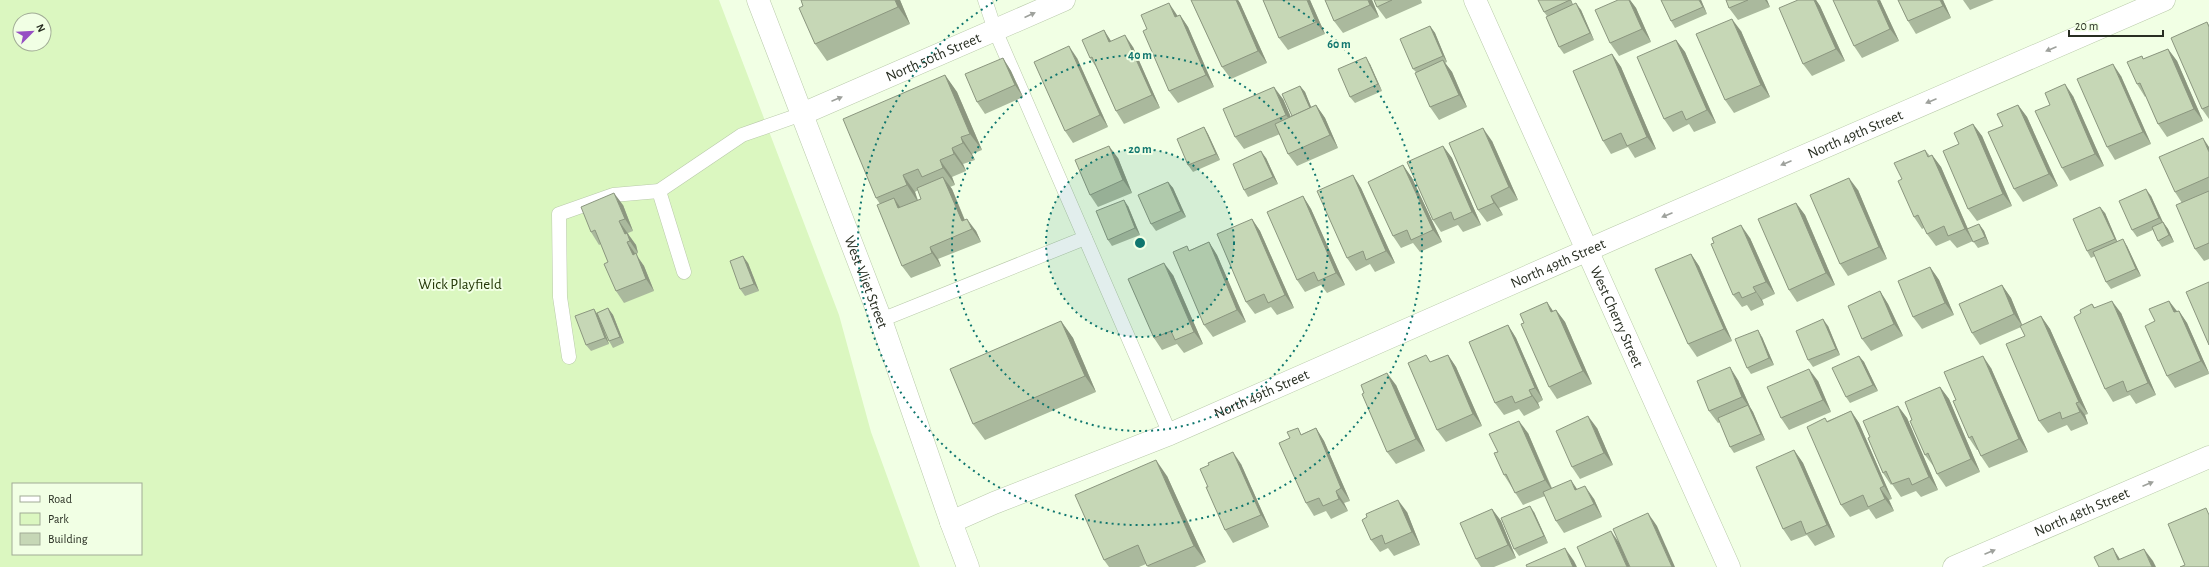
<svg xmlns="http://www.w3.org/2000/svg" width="2209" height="567" font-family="'Alegreya Sans',sans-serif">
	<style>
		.green { fill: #dbf7c0; fill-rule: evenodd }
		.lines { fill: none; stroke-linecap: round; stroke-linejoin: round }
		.lane-casing { stroke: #b9caaa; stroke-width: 15 }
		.street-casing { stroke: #b9caaa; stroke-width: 23 }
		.secondary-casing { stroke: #b9caaa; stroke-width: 23 }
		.lane { stroke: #fff; stroke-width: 14 }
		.street { stroke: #fff; stroke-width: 22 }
		.secondary { stroke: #fff; stroke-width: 22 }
		.wall { fill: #aab99d; fill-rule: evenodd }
		.shaded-wall { fill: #8b967f }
		.building { fill: #c6d7b6; stroke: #8b967f }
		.oneway { fill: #9ea19c }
		.ring { fill: none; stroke: #0f766e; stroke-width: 2; stroke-dasharray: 2 4 }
		.labels { text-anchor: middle; stroke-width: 4; stroke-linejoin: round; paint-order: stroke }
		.street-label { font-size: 15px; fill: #282e22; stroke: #f1ffe4 }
		.park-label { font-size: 15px; fill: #253909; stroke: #f1ffe4 }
		.centre { fill: #0f766e; stroke: #f1ffe4; stroke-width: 2 }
		.ring-label { font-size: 12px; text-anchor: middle; font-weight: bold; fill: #0f766e; stroke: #f1ffe4; stroke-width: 4; stroke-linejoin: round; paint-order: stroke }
	</style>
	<rect width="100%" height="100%" fill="#f1ffe4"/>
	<!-- green -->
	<path class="green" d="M0 0H719L839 315 871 432 920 567H0ZM20 20H44V44H20ZM13 484H141V554H13Z"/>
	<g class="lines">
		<!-- lane casing -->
		<g class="lane-casing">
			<g id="lane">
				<polyline points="985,0 995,30 1170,434"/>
				<polyline points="659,191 684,272"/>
				<polyline points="881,320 1085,238"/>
				<polyline points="569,357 560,297 559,214 613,195 659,191 742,135 802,114"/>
			</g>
		</g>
		<!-- street casing -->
		<g class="street-casing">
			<g id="street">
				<path id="s1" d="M1475 0 1729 567"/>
				<path id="s2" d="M802 114 1064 0"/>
				<path id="s3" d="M951 522 994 503 1170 434 1615 238 2164 0"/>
				<path id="s4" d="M1954 567 2209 457"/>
			</g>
		</g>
		<!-- secondary casing -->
		<g class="secondary-casing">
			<g id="secondary">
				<path id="s5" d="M758 0 881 320 951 522 968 567"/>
			</g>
		</g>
		<!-- lane -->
		<use href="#lane" class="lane"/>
		<!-- street -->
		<use href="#street" class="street"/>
		<!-- secondary -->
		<use href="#secondary" class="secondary"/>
	</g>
	<!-- wall -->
	<g class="wall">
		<polygon points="801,0 900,0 910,24 827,61 815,44 803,6"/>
		<polygon points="1191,0 1238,0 1240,3 1267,63 1231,79 1222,67"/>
		<polygon points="1263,0 1310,0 1325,34 1288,50 1279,38"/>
		<polygon points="1325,0 1372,0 1379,17 1343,33 1334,21"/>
		<polygon points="1374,0 1421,0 1422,3 1386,19 1377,7"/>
		<polygon points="1538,0 1571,0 1573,5 1581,10 1594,40 1564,54 1559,47 1547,16 1544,12"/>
		<polygon points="1618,0 1630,0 1636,8 1651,42 1619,56 1610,43"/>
		<polygon points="1661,0 1701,0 1707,14 1675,28 1671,21"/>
		<polygon points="1726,0 1767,0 1770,7 1738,20 1729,8"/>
		<polygon points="1798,0 1816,0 1820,6 1845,61 1812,76 1803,64"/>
		<polygon points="1880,0 1899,41 1862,58 1854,46"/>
		<polygon points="1898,0 1943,0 1951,18 1916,34 1908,21"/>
		<polygon points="1963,0 1994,0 1970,10"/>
		<polygon points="1180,15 1188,27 1214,87 1178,103 1169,91 1177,16"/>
		<polygon points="2207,22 2209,25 2209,119 2202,109"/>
		<polygon points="1430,26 1435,33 1447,62 1445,63 1452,72 1467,107 1439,120 1430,107 1416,72 1413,69"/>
		<polygon points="1104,30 1111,41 1133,47 1160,108 1124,124 1116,111 1096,67 1090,58"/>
		<polygon points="1741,31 1770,97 1734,113 1725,100"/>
		<polygon points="1676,40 1685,52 1716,123 1694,132 1689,124 1673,132 1664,119"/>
		<polygon points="2168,49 2177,61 2203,121 2167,137 2158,124 2146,96 2145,97 2137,84 2144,59"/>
		<polygon points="1612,54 1621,67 1656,149 1635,158 1628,147 1611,154 1603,141"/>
		<polygon points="1003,58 1011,71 1023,97 985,114 977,102"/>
		<polygon points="1077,58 1108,127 1073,143 1065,131"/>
		<polygon points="1370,64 1382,91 1355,103 1350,97"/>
		<path d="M945 75 957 92 982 150 972 154 975 160 963 164 966 171 952 177 955 185 950 187 952 189 965 220 976 231 981 242 938 259 941 266 911 278 902 266 880 204 876 198ZM918 190 921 199 918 200 915 192Z"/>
		<polygon points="2121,76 2151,144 2115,160 2107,147"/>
		<polygon points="1300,86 1305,92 1311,107 1316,105 1325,118 1338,148 1297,166 1288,154 1280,134 1244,149 1235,137 1283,99 1291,117 1292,116"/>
		<polygon points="2073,96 2104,166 2070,181 2062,168 2050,105"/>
		<polygon points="2018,105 2027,117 2058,186 2023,202 2014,189 2003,126"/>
		<polygon points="1973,124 1982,136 2012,206 1977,221 1968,209"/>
		<polygon points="1204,127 1208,134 1220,160 1193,172 1188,165"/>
		<polygon points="1492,141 1518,200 1499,208 1503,215 1487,222 1478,210"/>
		<polygon points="1443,146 1452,158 1481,225 1463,232 1458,225 1441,232 1433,220"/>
		<polygon points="2209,147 2209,259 2204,261 2195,249 2182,203 2175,192"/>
		<polygon points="1925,150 1930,156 1932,155 1941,167 1968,229 1979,224 1984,231 1989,244 1978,248 1973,241 1957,248 1950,240 1936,246 1927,234 1924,228 1922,229 1914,217 1902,179"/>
		<polygon points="1118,158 1132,193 1098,207 1090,195"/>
		<polygon points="1266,158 1278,184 1248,197 1244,190"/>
		<polygon points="1403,165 1412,178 1442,242 1420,252 1413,243 1401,248 1393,236"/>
		<polygon points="1353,175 1361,188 1395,263 1375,272 1370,264 1356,271 1347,258"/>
		<polygon points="1168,182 1173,188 1186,217 1156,231 1151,224"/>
		<polygon points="1858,190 1887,259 1848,276 1840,264"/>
		<polygon points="1303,196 1311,209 1345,285 1327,293 1321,285 1305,292 1297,280"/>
		<polygon points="2151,196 2163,222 2168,229 2174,242 2162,247 2158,241 2153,230 2137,237 2132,230"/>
		<polygon points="1796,203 1805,215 1835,285 1797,302 1789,290"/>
		<polygon points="623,205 633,231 628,233 629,236 636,245 638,253 636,254 644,266 654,291 624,303 616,291 608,262 601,244 599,245 591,232"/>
		<polygon points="1128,206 1140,235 1112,246 1108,240"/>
		<polygon points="2105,213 2117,241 2127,246 2141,276 2111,289 2106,282 2095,256 2091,258 2087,251"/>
		<polygon points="1252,219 1260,231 1294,308 1277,315 1271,307 1255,314 1246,302"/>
		<polygon points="1750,238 1775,294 1762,300 1764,305 1751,311 1747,305 1742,307 1733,295"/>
		<polygon points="1209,242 1217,255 1246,322 1213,337 1204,325 1190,250"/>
		<polygon points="1691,254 1699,266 1732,341 1697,357 1688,344"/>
		<polygon points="748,263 759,291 745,296 740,289"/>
		<polygon points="1930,267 1939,280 1954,315 1922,329 1913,317"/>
		<polygon points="1173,275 1203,344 1184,353 1177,344 1162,350 1154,338"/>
		<polygon points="2002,285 2011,298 2022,325 2041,316 2050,329 2088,414 2085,415 2088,424 2071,431 2067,425 2048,433 2039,421 2025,336 2021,327 1980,345 1972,333"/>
		<polygon points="1880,291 1888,304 1903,336 1871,351 1862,339"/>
		<polygon points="2169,301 2177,311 2179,311 2187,323 2209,373 2209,374 2175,388 2167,376 2155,321"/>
		<polygon points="2092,304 2095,308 2121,313 2156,395 2136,404 2130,395 2113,402 2105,389 2081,313"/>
		<polygon points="608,308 613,315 624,343 613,348 609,341 604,330 609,344 591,351 586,345 597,313"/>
		<polygon points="1556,310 1565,322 1592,384 1557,399 1549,387 1553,311"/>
		<polygon points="1061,321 1073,338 1096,392 985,440 973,424"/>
		<polygon points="1508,325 1516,338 1543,400 1538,403 1540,408 1524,416 1519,409 1504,415 1495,403"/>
		<polygon points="1828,326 1840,355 1813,367 1808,360"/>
		<polygon points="1762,337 1774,365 1751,374 1747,368"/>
		<polygon points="1448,355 1456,367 1482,426 1446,442 1437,430 1431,362"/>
		<polygon points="1859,356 1864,362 1878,391 1850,403 1846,397"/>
		<polygon points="1991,368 2028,452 1989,468 1981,456 1978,450 1977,450 1969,438 1956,400"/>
		<polygon points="1738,380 1750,407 1753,412 1765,440 1734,453 1730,447 1720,422 1718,423 1709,411"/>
		<polygon points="1818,381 1831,412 1789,430 1781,418"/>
		<polygon points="1396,385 1425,451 1396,464 1387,452"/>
		<polygon points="1940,387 1949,399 1980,472 1946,487 1937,474 1934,467 1925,455 1912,420"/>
		<polygon points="1898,406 1907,418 1938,490 1921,497 1916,491 1901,497 1892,484 1891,485 1883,473 1870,437"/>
		<polygon points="1851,411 1859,423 1892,499 1889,500 1894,511 1876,519 1869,509 1850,517 1841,505 1827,421"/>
		<polygon points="1316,428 1324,441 1350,501 1344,503 1348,511 1331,519 1326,511 1314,516 1306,503 1302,434"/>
		<polygon points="1597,428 1613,465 1580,479 1572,467"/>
		<polygon points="1528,433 1552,488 1577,490 1594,499 1602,517 1564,533 1556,521 1545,496 1523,505 1504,475 1498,452"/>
		<polygon points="1794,450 1803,463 1835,537 1815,546 1807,535 1791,541 1783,529"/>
		<polygon points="1241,464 1269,527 1233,543 1225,530 1208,487"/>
		<polygon points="1167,476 1206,562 1195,567 1148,567 1146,564 1139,567 1109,567 1104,560"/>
		<polygon points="1492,509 1501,521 1516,558 1494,567 1481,567 1476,559"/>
		<polygon points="1407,512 1420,545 1394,556 1388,548 1380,552 1371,540"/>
		<polygon points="1534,512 1548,543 1519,556 1514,549"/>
	</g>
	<!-- shaded-wall -->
	<g class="shaded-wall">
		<polygon points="895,0 900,0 910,24 898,7"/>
		<polygon points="1236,0 1238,0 1240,3 1267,63 1258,51"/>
		<polygon points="1307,0 1310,0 1325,34 1316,22"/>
		<polygon points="1368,0 1372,0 1379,17 1370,5"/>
		<polygon points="1570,0 1571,0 1574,7"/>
		<polygon points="1629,0 1630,0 1636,8 1651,42 1642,29"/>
		<polygon points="1699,0 1701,0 1707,14"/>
		<polygon points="1765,0 1767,0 1770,7"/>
		<polygon points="1814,0 1816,0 1820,6 1845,61 1836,49"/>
		<polygon points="1877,0 1880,0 1899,41 1890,29"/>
		<polygon points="1940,0 1943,0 1951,18 1943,6"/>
		<polygon points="1169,3 1177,15 1183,29 1175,17"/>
		<polygon points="1576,3 1581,10 1594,40 1590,33"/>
		<polygon points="1180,15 1188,27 1214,87 1206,75"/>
		<polygon points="1732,19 1741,31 1770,97 1761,85"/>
		<polygon points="1430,26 1435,33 1447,62 1443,56"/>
		<polygon points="1104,30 1112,43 1109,42"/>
		<polygon points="1125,35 1133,47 1160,108 1152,95"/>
		<polygon points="1676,40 1685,52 1716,123 1707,110"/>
		<polygon points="1069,46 1077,58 1108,127 1100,115"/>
		<polygon points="2168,49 2177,61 2203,121 2194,109"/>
		<polygon points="1612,54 1621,67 1656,149 1647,137"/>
		<polygon points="1366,57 1370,64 1382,91 1378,84"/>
		<polygon points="1003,58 1011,71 1023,97 1015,85"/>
		<polygon points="1443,60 1452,72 1467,107 1459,95"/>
		<polygon points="2113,64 2121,76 2151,144 2143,132"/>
		<polygon points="945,75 957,92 982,150 970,134"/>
		<polygon points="2065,84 2073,96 2104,166 2095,154"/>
		<polygon points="1300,86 1305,92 1316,119 1312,112"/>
		<polygon points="1274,87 1283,99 1295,127 1286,115"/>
		<polygon points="1316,105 1325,118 1338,148 1330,135"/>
		<polygon points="2018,105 2027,117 2058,186 2049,174"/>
		<polygon points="1973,124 1982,136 2012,206 2003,194"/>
		<polygon points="1204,127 1208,134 1220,160 1216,154"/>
		<polygon points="1483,128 1492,141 1518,200 1509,187"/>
		<polygon points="961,137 972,154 975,160 963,143"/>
		<polygon points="2203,138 2209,147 2209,152"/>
		<polygon points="1109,146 1118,158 1132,193 1123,180"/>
		<polygon points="1443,146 1452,158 1481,225 1472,212"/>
		<polygon points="952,148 963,164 966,171 954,154"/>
		<polygon points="1261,151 1266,158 1278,184 1273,177"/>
		<polygon points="1932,155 1941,167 1973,241 1965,229"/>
		<polygon points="940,160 952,177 955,185 943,168"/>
		<polygon points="1403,165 1412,178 1442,242 1433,230"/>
		<polygon points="903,175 915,192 918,202 907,185"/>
		<polygon points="1353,175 1361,188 1395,263 1386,251"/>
		<polygon points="943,177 952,189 969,231 962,221"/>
		<polygon points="1849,178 1858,190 1887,259 1879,247"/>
		<polygon points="1168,182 1173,188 1186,217 1181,211"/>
		<polygon points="2146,189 2151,196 2164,225 2159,218"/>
		<polygon points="614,193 623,205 633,231 625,219"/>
		<polygon points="1303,196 1311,209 1345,285 1336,273"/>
		<polygon points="1491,196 1499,208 1503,215 1494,203"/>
		<polygon points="894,198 902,210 898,208"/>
		<polygon points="1124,200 1128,206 1140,235 1135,228"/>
		<polygon points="1796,203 1805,215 1835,285 1826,273"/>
		<polygon points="2100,207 2105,213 2119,246 2115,239"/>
		<polygon points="967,219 976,231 981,242 972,229"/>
		<polygon points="1252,219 1260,231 1294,308 1285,295"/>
		<polygon points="619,221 636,245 638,253 625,234"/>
		<polygon points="2163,222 2168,229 2174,242 2169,235"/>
		<polygon points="1979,224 1984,231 1989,244 1985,237"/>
		<polygon points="1741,225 1750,238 1775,294 1766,282"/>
		<polygon points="2123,239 2127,246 2141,276 2136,269"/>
		<polygon points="627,242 644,266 654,291 646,279 633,255"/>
		<polygon points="1209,242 1217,255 1246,322 1237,310"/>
		<polygon points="930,247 938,259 941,266 932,253"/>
		<polygon points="1691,254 1699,266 1732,341 1724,329"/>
		<polygon points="743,256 748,263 759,291 754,284"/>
		<polygon points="1164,263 1173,275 1203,344 1194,332"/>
		<polygon points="1930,267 1939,280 1954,315 1945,303"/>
		<polygon points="2002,285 2011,298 2023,327 2014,314"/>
		<polygon points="1753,287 1762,300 1764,305 1756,292"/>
		<polygon points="1880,291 1888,304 1903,336 1894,324"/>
		<polygon points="2112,301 2121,313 2156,395 2148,383"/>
		<polygon points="2169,301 2178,313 2174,312"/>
		<polygon points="1547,302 1555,314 1551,312"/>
		<polygon points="608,308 613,315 624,343 620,337"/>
		<polygon points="594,309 598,315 609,344 605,338"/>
		<polygon points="1556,310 1565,322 1592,384 1583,371"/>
		<polygon points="2179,311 2187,323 2209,373 2201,361"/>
		<polygon points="2041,316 2050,329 2088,414 2079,402"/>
		<polygon points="1823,319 1828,326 1840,355 1836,349"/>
		<polygon points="1061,321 1073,338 1096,392 1085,376"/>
		<polygon points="1508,325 1516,338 1543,400 1535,388"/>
		<polygon points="1758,330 1762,337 1774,365 1769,358"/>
		<polygon points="1448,355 1456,367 1482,426 1473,414"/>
		<polygon points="1859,356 1864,362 1878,391 1873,385"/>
		<polygon points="1983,356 1991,368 2028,452 2019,439"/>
		<polygon points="1730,367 1738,380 1750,407 1753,412 1765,440 1761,434 1749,407 1742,397"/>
		<polygon points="1809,369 1818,381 1831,412 1823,400"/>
		<polygon points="1387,373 1396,385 1425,451 1416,439"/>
		<polygon points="1940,387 1949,399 1980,472 1971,459"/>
		<polygon points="1529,390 1538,403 1540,408 1532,396"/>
		<polygon points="2076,403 2085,415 2088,424 2080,412"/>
		<polygon points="1898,406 1907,418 1938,490 1929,477"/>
		<polygon points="1851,411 1859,423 1892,499 1884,486"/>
		<polygon points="1588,416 1597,428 1613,465 1604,453"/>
		<polygon points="1519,421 1528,433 1553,492 1545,480"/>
		<polygon points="1316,428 1324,441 1350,501 1341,488"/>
		<polygon points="1794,450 1803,463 1835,537 1827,525"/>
		<polygon points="1233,452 1241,464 1269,527 1261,515"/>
		<polygon points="1156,460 1167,476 1206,562 1194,546"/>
		<polygon points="1571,480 1579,492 1575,490"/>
		<polygon points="1585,486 1594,499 1602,517 1594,504"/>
		<polygon points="1880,488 1889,500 1894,511 1885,499"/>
		<polygon points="1336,491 1344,503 1348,511 1339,499"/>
		<polygon points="1398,500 1407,512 1420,545 1412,532"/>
		<polygon points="1530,506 1534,512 1548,543 1544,536"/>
		<polygon points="1492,509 1501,521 1516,558 1508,545"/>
		<polygon points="1648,513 1657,526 1675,567 1672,567"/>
		<polygon points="1611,531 1620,544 1630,567 1627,567"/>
		<polygon points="1565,548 1574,561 1577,567 1573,567"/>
		<polygon points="2113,548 2121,561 2118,560"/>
		<polygon points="2144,549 2153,561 2156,567 2152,567"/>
	</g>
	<!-- building -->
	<g class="building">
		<polygon points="801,0 895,0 898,7 815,44 799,8 803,6"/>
		<polygon points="1191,0 1236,0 1258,51 1222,67"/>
		<polygon points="1263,0 1307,0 1316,22 1279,38"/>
		<polygon points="1325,0 1368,0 1370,5 1334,21"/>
		<polygon points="1374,0 1392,0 1377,7"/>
		<polygon points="1538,0 1570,0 1544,12"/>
		<polygon points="1618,0 1629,0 1642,29 1610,43 1595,10"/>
		<polygon points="1661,0 1699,0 1703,7 1671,21"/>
		<polygon points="1726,0 1748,0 1729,8"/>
		<polygon points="1798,0 1814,0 1836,49 1803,64 1779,8"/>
		<polygon points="1833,0 1877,0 1890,29 1854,46"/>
		<polygon points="1898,0 1940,0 1943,6 1908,21"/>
		<polygon points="1169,3 1175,17 1180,15 1206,75 1169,91 1143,31 1147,29 1141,15"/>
		<polygon points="1576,3 1590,33 1559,47 1546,17"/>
		<polygon points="1732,19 1761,85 1725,100 1696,34"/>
		<polygon points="2207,22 2209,27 2209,106 2202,109 2171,38"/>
		<polygon points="1430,26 1443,56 1413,69 1400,39"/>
		<polygon points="1104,30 1109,42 1125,35 1152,95 1116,111 1092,57 1090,58 1082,40"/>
		<polygon points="1676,40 1707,110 1686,120 1682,111 1664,119 1637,57"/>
		<polygon points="1069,46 1100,115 1065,131 1034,62"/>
		<polygon points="2168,49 2194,109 2158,124 2140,83 2137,84 2127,62 2142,56 2143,59"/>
		<polygon points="1612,54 1647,137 1627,146 1621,133 1603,141 1573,71"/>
		<polygon points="1366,57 1378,84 1350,97 1338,69"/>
		<polygon points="1003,58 1015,85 977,102 965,74"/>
		<polygon points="1443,60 1459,95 1430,107 1415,73"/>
		<polygon points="2113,64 2143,132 2107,147 2077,79"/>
		<polygon points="945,75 970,134 961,137 963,143 952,148 954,154 940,160 943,168 922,177 918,169 903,175 907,185 876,198 843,119"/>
		<polygon points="2065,84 2095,154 2062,168 2035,111 2050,105 2045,93"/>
		<polygon points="1300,86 1310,108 1292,116 1282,94"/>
		<polygon points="1274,87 1286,115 1235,137 1223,109"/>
		<polygon points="1316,105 1330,135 1288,154 1275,124"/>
		<polygon points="2018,105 2049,174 2014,189 1988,132 2003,126 1997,114"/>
		<polygon points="1973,124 2003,194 1968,209 1943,151 1959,144 1954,133"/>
		<polygon points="1204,127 1216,154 1188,165 1177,139"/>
		<polygon points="1483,128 1509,187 1491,196 1494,203 1478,210 1449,143"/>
		<polygon points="2203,138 2209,152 2209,177 2175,192 2159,157"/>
		<polygon points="1109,146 1123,180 1090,195 1075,160"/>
		<polygon points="1443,146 1472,212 1454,220 1451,212 1433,220 1407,162"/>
		<polygon points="1925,150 1928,157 1932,155 1965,229 1948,236 1944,226 1927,234 1918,215 1914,217 1898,181 1902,179 1894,163"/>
		<polygon points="1261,151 1273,177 1244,190 1233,164"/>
		<polygon points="1403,165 1433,230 1411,240 1407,230 1393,236 1368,182"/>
		<polygon points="1353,175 1386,251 1366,260 1363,251 1347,258 1317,191"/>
		<polygon points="943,177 962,221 967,219 972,229 930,247 932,253 902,266 877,205 894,198 898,208 921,199 917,188"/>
		<polygon points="1849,178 1879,247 1840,264 1810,195"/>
		<polygon points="1168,182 1181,211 1151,224 1138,195"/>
		<polygon points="2146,189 2159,218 2132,230 2119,201"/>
		<polygon points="2209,191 2209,243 2195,249 2176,205"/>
		<polygon points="614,193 625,219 619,221 625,234 627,233 630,241 627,242 633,255 636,253 646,279 616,291 604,264 608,262 595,230 591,232 581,207"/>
		<polygon points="1303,196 1336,273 1318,281 1314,272 1297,280 1267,212"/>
		<polygon points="1124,200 1135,228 1108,240 1096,211"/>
		<polygon points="1796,203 1826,273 1789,290 1758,219"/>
		<polygon points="2100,207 2115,239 2087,251 2073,219"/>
		<polygon points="1252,219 1285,295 1268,303 1264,294 1246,302 1217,234"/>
		<polygon points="2163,222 2169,235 2158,241 2152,227"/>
		<polygon points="1979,224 1985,237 1973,242 1967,229"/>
		<polygon points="1741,225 1766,282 1753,287 1756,292 1742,298 1739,292 1733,295 1711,244 1714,243 1712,238"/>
		<polygon points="2123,239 2136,269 2106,282 2093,252"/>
		<polygon points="1209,242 1237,310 1204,325 1173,252 1187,246 1189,251"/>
		<polygon points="1691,254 1724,329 1688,344 1655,269"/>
		<polygon points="743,256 754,284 740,289 730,261"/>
		<polygon points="1164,263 1194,332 1175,340 1171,331 1154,338 1128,279"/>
		<polygon points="1930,267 1945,303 1913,317 1898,281"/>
		<polygon points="2209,282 2209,345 2186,292"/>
		<polygon points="2002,285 2014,314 1972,333 1959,304"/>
		<polygon points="1880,291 1894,324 1862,339 1848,306"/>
		<polygon points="2112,301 2148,383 2127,392 2123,381 2105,389 2074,317 2081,313 2080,310 2092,304 2094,308"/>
		<polygon points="2169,301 2174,312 2179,311 2201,361 2167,376 2145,326 2155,321 2149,309"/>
		<polygon points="1547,302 1551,312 1556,310 1583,371 1549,387 1521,324 1524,323 1520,314"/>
		<polygon points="608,308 620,337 609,341 597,313"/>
		<polygon points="594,309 605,338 586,345 575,316"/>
		<polygon points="2041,316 2079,402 2076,403 2080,412 2062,419 2060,412 2039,421 2006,344 2025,336 2020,326"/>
		<polygon points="1823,319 1836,349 1808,360 1796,331"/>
		<polygon points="1061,321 1085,376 973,424 950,369"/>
		<polygon points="1508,325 1535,388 1529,390 1532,396 1515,403 1512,396 1495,403 1469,342"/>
		<polygon points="1758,330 1769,358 1747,368 1735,339"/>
		<polygon points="1426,355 1430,362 1448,355 1473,414 1437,430 1408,363"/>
		<polygon points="1859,356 1873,385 1846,397 1832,368"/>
		<polygon points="1983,356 2019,439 1981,456 1972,436 1969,438 1953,401 1956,400 1944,372"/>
		<polygon points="1730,367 1742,397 1709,411 1697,381"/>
		<polygon points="1809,369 1823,400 1781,418 1767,387"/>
		<polygon points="1387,373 1416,439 1387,452 1362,394 1364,393 1361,385"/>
		<polygon points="1940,387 1971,459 1937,474 1928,453 1925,455 1910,421 1912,420 1905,402"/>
		<polygon points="1748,405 1761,434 1730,447 1718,418"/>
		<polygon points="1898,406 1929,477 1912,485 1909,478 1892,484 1886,471 1883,473 1868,438 1870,437 1863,421"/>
		<polygon points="1851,411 1884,486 1880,488 1885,499 1868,507 1863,495 1841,505 1807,427 1825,418 1827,422"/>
		<polygon points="1588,416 1604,453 1572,467 1556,431"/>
		<polygon points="1519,421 1545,480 1515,493 1506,474 1504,475 1494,453 1498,452 1489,434"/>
		<polygon points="1298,428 1301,435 1316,428 1341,488 1336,491 1339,499 1323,506 1319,498 1306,503 1279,443 1290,438 1287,432"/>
		<polygon points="1794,450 1827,525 1806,534 1801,521 1783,529 1756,467"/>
		<polygon points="1233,452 1261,515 1225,530 1206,487 1208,487 1200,469 1209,465 1208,463"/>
		<polygon points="1156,460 1194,546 1147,566 1138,545 1104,560 1075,495"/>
		<polygon points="1571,480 1575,490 1585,486 1594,504 1556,521 1543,492"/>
		<polygon points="1398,500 1412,532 1385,544 1382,535 1371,540 1362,520 1367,517 1366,514"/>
		<polygon points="1530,506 1544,536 1514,549 1501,518"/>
		<polygon points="2206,508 2209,515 2209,567 2180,567 2185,565 2168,524"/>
		<polygon points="1492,509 1508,545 1476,559 1460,523"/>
		<polygon points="1648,513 1672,567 1630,567 1613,529"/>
		<polygon points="1611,531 1627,567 1586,567 1577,547"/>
		<polygon points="1565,548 1573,567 1527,567 1526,565"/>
		<polygon points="2113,548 2118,560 2144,549 2152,567 2099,567 2094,557"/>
	</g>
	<!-- one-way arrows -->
	<defs><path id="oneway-solid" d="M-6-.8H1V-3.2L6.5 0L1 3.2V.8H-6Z"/></defs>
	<g class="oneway">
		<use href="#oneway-solid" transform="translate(1030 15) rotate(-24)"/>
		<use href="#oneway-solid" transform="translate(2051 49) rotate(157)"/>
		<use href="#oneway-solid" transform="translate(837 99) rotate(-23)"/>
		<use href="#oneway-solid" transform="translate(1931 101) rotate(157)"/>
		<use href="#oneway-solid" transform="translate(1786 163) rotate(157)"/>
		<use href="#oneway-solid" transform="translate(1667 215) rotate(157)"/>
		<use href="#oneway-solid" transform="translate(2148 484) rotate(-23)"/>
		<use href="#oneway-solid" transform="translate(1990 552) rotate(-23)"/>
	</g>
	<!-- distance rings -->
	<circle cx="1140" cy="243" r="94" fill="#0f766e" fill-opacity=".12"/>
	<g class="ring">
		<circle cx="1140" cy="243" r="94"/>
		<circle cx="1140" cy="243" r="188"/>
		<path d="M1283 0A282 282 0 1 1 997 0"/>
	</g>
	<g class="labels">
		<!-- street labels -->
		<g class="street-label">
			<text dy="5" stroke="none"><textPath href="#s2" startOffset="143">North 50th Street</textPath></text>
			<text dy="5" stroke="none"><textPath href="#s3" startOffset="984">North 49th Street</textPath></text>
			<text dy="5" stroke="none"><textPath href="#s3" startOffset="660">North 49th Street</textPath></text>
			<text dy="5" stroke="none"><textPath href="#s5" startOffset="302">West Vliet Street</textPath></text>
			<text dy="5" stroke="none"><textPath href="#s1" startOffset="347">West Cherry Street</textPath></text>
			<text dy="5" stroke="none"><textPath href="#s3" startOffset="336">North 49th Street</textPath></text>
			<text dy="5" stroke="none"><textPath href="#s4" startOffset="139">North 48th Street</textPath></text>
		</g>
		<!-- park labels -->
		<g class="park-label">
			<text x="460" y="289">Wick Playfield</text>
		</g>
	</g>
	<circle cx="1140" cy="243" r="6" class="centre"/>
	<g class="ring-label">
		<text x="1339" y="48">60 m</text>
		<text x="1140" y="59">40 m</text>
		<text x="1140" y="153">20 m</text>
	</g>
	<!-- legend -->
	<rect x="12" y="483" width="130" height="72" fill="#f1ffe4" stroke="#a1ab96"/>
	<rect x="20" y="496" width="20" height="6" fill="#ffffff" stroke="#a1ab96"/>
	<text x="48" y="503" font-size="12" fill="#282e22">Road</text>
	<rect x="20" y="513" width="20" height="12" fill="#dbf7c0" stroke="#a1ab96"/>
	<text x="48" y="523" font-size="12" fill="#282e22">Park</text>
	<rect x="20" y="533" width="20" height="12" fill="#c6d7b6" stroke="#a1ab96"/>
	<text x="48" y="543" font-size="12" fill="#282e22">Building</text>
	<!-- north arrow -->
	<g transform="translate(32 32) rotate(66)"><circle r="19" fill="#f1ffe4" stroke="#a1ab96"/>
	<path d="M0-3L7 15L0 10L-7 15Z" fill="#964fc3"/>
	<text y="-6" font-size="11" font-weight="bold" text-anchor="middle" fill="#282e22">N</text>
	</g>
	<!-- scale -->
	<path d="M2069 30v6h94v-6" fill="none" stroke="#282e22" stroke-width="2"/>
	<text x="2075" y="30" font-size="12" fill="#282e22" stroke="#f1ffe4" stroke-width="3" paint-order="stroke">20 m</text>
</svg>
